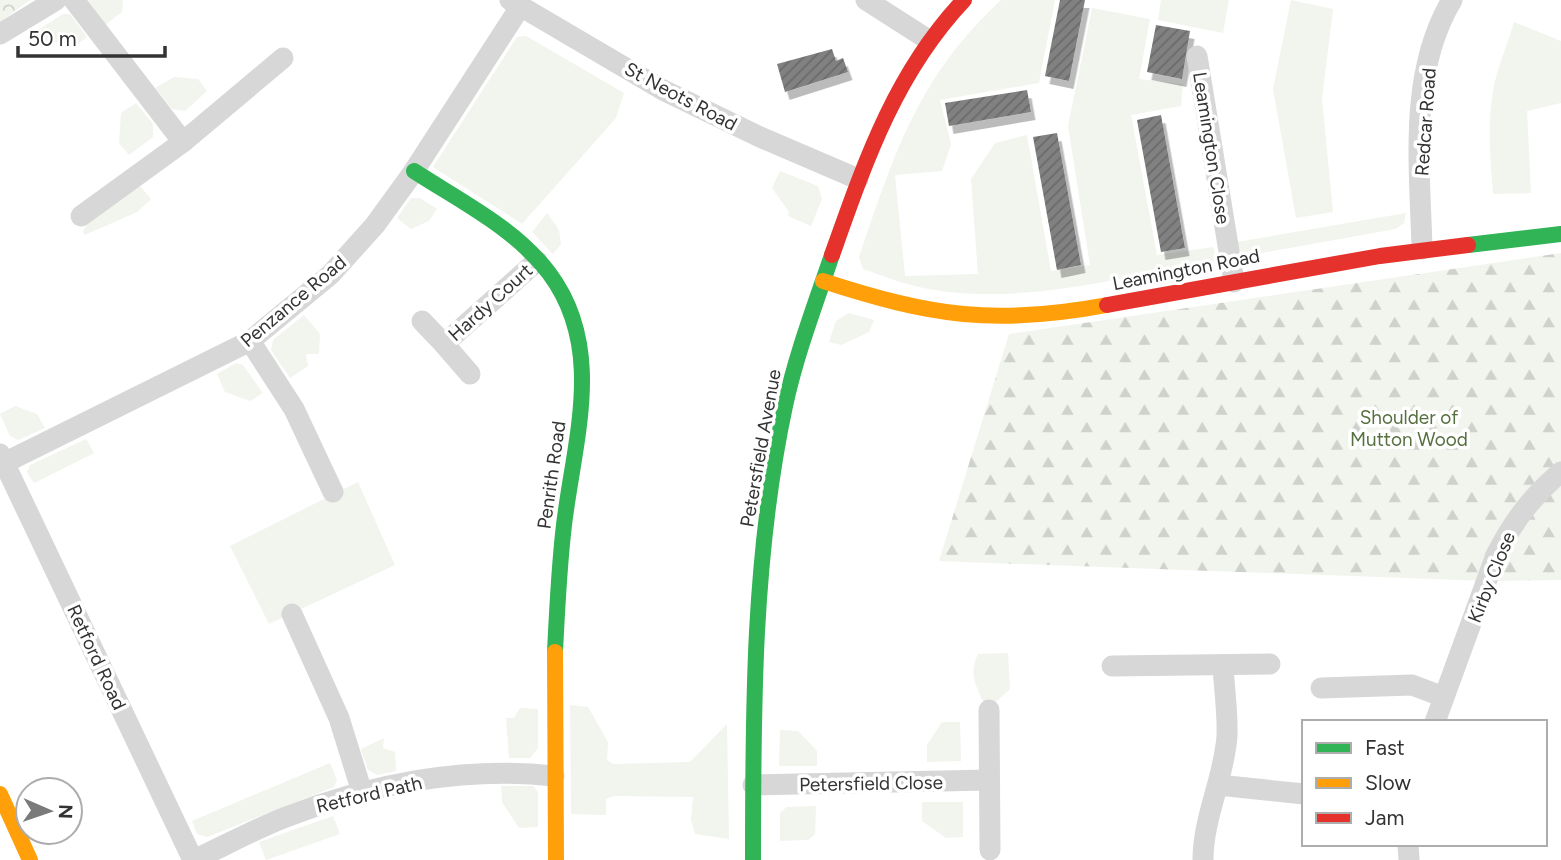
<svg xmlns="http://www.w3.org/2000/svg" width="1561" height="860" font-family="Figtree,sans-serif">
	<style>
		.green { fill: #f1f5ed }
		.forest { fill: url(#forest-firs) }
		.park { fill: url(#park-crowns) }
		.building { fill: url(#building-hatch); filter: url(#shadow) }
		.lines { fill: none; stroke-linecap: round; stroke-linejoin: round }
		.street { stroke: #d7d7d7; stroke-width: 21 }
		.fast { stroke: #30b455; stroke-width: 16 }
		.slow { stroke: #ff9f0a; stroke-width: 16 }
		.jam { stroke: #e5322d; stroke-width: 16 }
		.labels { text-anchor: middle; stroke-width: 7; stroke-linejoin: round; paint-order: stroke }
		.street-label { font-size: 19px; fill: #333; stroke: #fff }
		.park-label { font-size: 19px; fill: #56703f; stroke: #fff }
	</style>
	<defs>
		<pattern id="forest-firs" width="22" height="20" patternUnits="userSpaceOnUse" patternTransform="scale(1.75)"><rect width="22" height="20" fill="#f1f5ed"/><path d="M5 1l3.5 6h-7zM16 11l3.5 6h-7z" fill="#cfd2cc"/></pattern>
		<pattern id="park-crowns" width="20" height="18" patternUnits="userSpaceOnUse" patternTransform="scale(1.75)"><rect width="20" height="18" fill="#f1f5ed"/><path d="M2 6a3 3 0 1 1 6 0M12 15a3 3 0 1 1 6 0" fill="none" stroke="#cfd2cc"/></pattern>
		<pattern id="building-hatch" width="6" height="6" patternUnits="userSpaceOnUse" patternTransform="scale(1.75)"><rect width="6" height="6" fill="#818181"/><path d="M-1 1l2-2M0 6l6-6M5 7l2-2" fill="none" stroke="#6a6a6a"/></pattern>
		<filter id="shadow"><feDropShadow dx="4.5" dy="8" stdDeviation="0" flood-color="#0004"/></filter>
	</defs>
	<rect width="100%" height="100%" fill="#fff"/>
	<!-- green -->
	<g class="green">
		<polygon points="88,0 123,0 122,12 105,25"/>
		<path d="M1001 0H1055L1039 83 940 100 951 144 942 171 895 175 905 276 978 274 971 179 995 143 1027 135 1051 271 1090 265 1068 126 1092 8 1150 19 1139 79 1183 84 1181 106 1131 115 1157 255 1213 247 1217 260C1120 277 1017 308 919 287 900 283 881 275 863 269L859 257C895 152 918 77 1001 0Z"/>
		<polygon points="1161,0 1229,0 1223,33 1158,20"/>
		<polygon points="1291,0 1333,9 1322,99 1333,212 1296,218 1273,89"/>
		<polygon points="63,14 70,14 87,37 76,45 42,40 35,32"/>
		<path d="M1514 22 1561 41V103L1527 111 1531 193 1493 194C1490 157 1487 120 1494 85 1499 64 1508 43 1514 22Z"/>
		<polygon points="526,36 624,93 616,118 522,224 433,167 517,37"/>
		<polygon points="174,77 198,79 207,91 185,111 172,109 155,88"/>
		<polygon points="136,103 153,124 153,137 129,155 119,143 121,113"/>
		<polygon points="780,171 818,186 822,199 811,226 788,216 789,212 772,188"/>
		<polygon points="133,178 151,199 137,212 85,235 83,232 95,206"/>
		<polygon points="411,198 420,198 437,209 429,221 411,229 397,218"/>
		<polygon points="547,213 559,230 561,244 553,254 532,232"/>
		<polygon points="1406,213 1404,223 1396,229 1250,255 1238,250 1237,242"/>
		<polygon points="849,313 874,320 869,332 841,345 829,342 836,321"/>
		<polygon points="304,315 320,334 319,354 306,354 308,366 290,378 271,350 273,340"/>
		<polygon points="236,363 243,365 263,393 250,401 225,392 217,374"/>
		<polygon points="15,406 37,414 45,428 18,440 10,436 0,414"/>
		<polygon points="86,439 94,453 34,483 27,472 30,465"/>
		<polygon points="358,482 395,565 269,624 230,546"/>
		<path d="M1008 653 1010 689 990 707 985 706C977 686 968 676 978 654Z"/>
		<polygon points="570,705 588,707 608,742 607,760 613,764 690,762 727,724 729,839 695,834 691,820 693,797 614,796 606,799 606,815 571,814"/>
		<polygon points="520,708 538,709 538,748 530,758 509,758 506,718 514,718"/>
		<polygon points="942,722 960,722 961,761 927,762 927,745"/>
		<polygon points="780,730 798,731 817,751 817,766 779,766"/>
		<polygon points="384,738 383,748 395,752 396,771 377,775 368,770 361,749"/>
		<polygon points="330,763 337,780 334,787 207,837 197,834 192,821"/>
		<polygon points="501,786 533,786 538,792 538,827 519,828 502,802"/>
		<polygon points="922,802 963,802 963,837 946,838 922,821"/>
		<polygon points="816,806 815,834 808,840 780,841 780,813 787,807"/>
		<polygon points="333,816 340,834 266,860 259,842"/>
	</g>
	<!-- forest -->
	<polygon class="forest" points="1561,253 1561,580 1488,581 939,561 1009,334"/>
	<!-- park -->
	<polygon class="park" points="0,0 30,0 0,22"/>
	<!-- building -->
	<g class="building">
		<polygon points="1060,0 1085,0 1069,81 1045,76"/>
		<polygon points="1156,25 1190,31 1182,79 1147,72"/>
		<polygon points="832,49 836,61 843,58 848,72 785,92 777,64"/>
		<polygon points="1027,90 1031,112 949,126 945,103"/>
		<polygon points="1161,115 1185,248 1161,252 1137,120"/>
		<polygon points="1057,133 1081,265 1057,270 1033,137"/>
	</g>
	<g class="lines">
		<!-- street -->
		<g class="street">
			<polyline points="74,0 183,142 283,58"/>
			<polyline points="510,0 663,90 760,137 858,179"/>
			<polyline points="866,0 927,39"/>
			<polyline points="0,34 56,0"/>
			<polyline points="1197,56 1234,282"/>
			<polyline points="81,216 183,142"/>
			<path d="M1422 249C1420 167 1408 73 1452 0"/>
			<polyline points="422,321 444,344"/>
			<polyline points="250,341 294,409 333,492"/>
			<polyline points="470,374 444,344 537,261"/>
			<polyline points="0,454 193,860"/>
			<polyline points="4,463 250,341 330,275 375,225 412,174 520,7"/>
			<polyline points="292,614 339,718 362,792"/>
			<polyline points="1112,666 1270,664"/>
			<polyline points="1321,688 1412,685 1444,697"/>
			<polyline points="989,710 990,850"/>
			<path d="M1435 722 1496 555C1513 522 1532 496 1561 472"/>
			<polyline points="753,785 989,780"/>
			<polyline points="1218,785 1304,794"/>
			<polyline points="1408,844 1409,860"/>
			<path d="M194 860C224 846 255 829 286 817 370 784 465 766 554 776"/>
			<path d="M1203 860C1203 817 1224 779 1227 736 1228 713 1224 688 1223 665"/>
		</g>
		<!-- fast -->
		<g class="fast">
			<path d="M414 171C460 201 515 228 549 273 606 349 574 440 564 525 559 567 557 610 555 652"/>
			<polyline points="1468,245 1561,234"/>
			<path d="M753 860C753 708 753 555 785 406 796 355 815 305 832 255"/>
		</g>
		<!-- slow -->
		<g class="slow">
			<path d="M823 281C931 316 995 326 1107 305"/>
			<polyline points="555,652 556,860"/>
			<polyline points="0,794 30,860"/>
		</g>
		<!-- jam -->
		<g class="jam">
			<path d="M832 255C865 162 895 73 964 0"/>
			<polyline points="1107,305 1380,256 1468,245"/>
		</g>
	</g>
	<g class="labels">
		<!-- street labels -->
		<g class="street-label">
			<text transform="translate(681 96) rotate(28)" y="7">St Neots Road</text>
			<text transform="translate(1425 122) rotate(-86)" y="7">Redcar Road</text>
			<text transform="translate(1212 148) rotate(81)" y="7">Leamington Close</text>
			<text transform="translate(1186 269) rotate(-11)" y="7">Leamington Road</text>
			<text transform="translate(293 301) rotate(-40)" y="7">Penzance Road</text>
			<text transform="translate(490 302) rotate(-42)" y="7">Hardy Court</text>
			<text transform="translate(760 448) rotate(-80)" y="7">Petersfield Avenue</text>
			<text transform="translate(551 475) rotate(-82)" y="7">Penrith Road</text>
			<text transform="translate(1491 577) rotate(-68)" y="7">Kirby Close</text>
			<text transform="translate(97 657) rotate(65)" y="7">Retford Road</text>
			<text transform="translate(871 783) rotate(-1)" y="7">Petersfield Close</text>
			<text transform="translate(369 794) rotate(-13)" y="7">Retford Path</text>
		</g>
		<!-- park labels -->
		<g class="park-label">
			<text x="1409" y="424">Shoulder of<tspan x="1409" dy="22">Mutton Wood</tspan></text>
		</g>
	</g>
	<!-- legend -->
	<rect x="1302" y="720" width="245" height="126" fill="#ffffff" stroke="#adadad" stroke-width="2"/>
	<rect x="1316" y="743" width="35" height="10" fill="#30b455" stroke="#adadad" stroke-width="2"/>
	<text x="1365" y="755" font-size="21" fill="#333333">Fast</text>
	<rect x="1316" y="778" width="35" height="10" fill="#ff9f0a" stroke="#adadad" stroke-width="2"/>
	<text x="1365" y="790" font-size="21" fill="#333333">Slow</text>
	<rect x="1316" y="813" width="35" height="10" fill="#e5322d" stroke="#adadad" stroke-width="2"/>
	<text x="1365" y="825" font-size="21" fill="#333333">Jam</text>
	<!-- north arrow -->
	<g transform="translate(49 811) rotate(92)"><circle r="33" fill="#ffffff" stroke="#adadad" stroke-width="2"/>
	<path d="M0-5L12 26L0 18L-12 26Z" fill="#7a7a7a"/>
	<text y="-10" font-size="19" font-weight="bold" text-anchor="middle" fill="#333333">N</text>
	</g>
	<!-- scale -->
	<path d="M18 46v10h147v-10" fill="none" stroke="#333333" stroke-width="3.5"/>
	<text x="28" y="46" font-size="21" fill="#333333" stroke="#ffffff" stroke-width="5" paint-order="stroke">50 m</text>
</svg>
